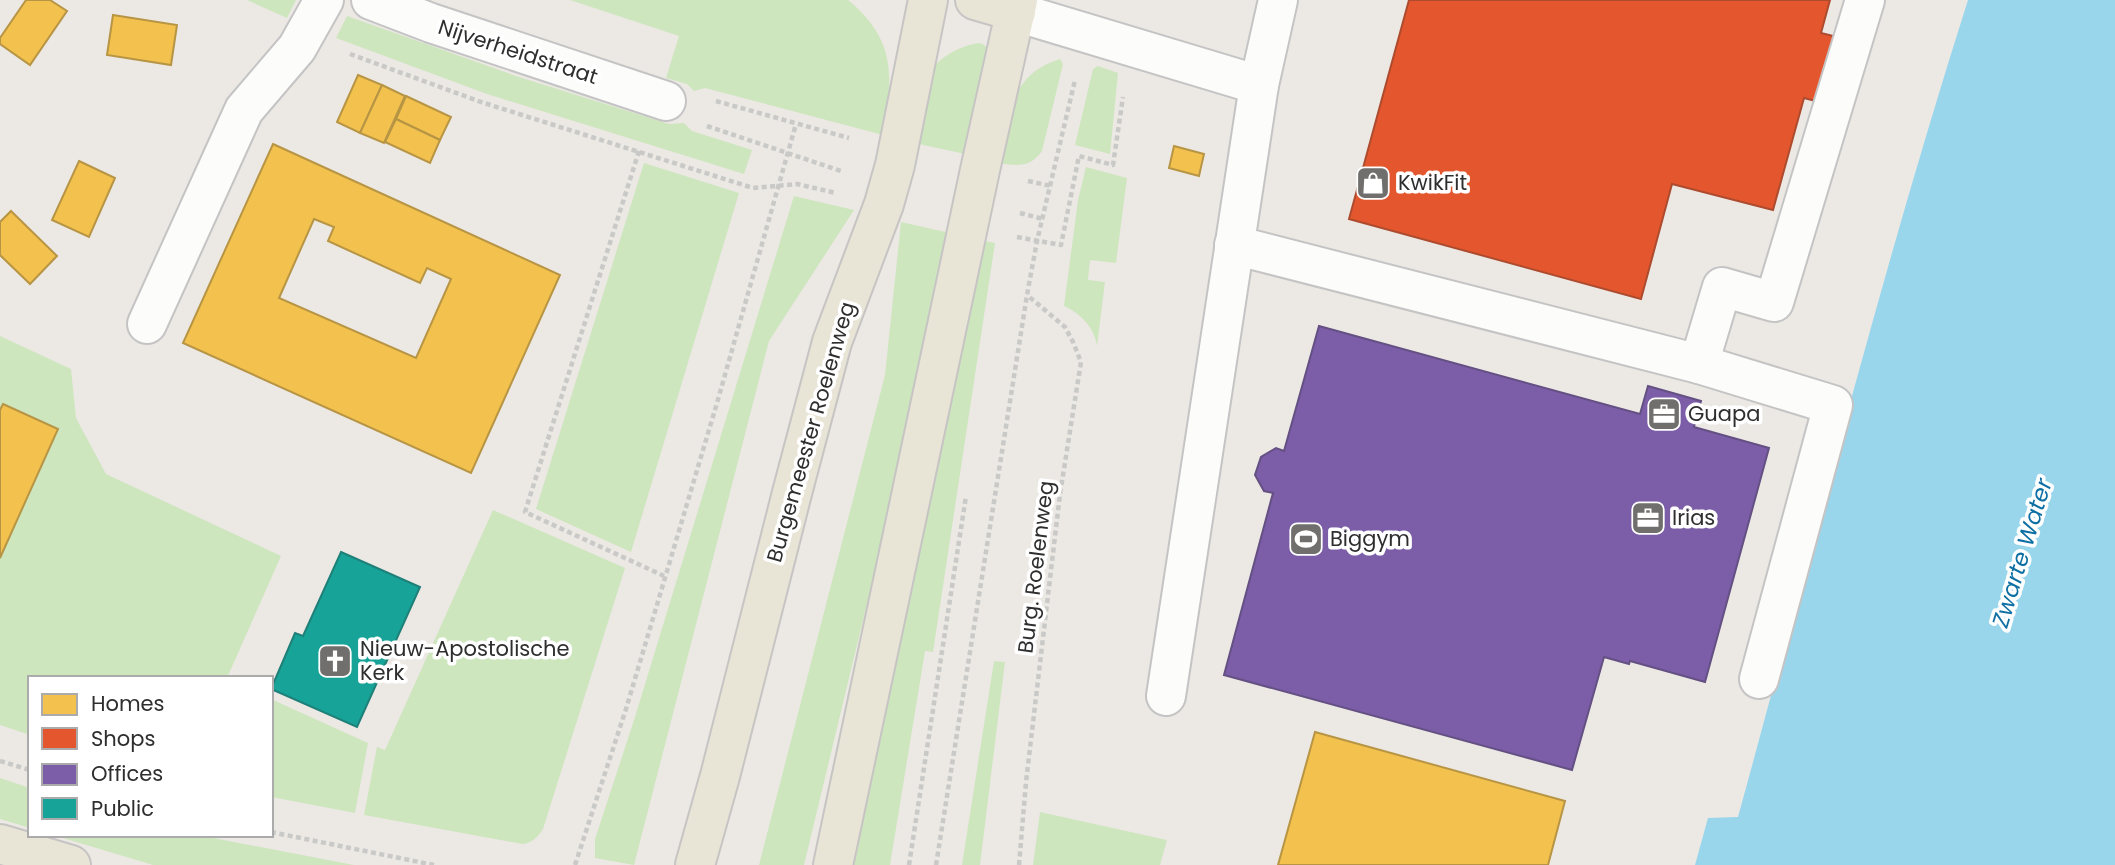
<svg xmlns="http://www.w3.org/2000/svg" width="2115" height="865" font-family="Poppins,sans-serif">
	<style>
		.green { fill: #cee6be }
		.water { fill: #99d6ec }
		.homes { fill: #f2c14e; stroke: #b79544; stroke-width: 2; fill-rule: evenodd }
		.shops { fill: #e4572e; stroke: #ad4b2e; stroke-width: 2 }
		.offices { fill: #7b5ea7; stroke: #645083; stroke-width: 2 }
		.public { fill: #17a398; stroke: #1e8078; stroke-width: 2 }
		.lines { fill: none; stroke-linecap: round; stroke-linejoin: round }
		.minor-casing { stroke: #c5c4c5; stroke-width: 42 }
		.major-casing { stroke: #c6c5c4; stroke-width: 42 }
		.path { stroke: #c9c9c8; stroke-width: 4.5; stroke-dasharray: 5 3.5; stroke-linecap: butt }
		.minor { stroke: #fcfcfb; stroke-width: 38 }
		.major { stroke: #e8e4d6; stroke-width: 38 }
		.labels { text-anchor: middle; stroke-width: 7; stroke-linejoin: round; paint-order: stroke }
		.street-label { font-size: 21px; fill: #2e2e2e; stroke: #fff }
		.poi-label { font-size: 21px; fill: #2e2e2e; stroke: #fff; text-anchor: start }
		.water-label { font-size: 23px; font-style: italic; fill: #0d6fa3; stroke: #fff }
	</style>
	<rect width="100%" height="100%" fill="#ece8e4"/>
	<!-- green -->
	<g class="green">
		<polygon points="247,0 296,0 287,18"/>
		<path d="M570 0H848C897 40 893 78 883 135L705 88 694 91 687 84 666 78 679 36Z"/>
		<polygon points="347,16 516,76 669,124 684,123 692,131 752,150 744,174 487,94 336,38"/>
		<path d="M979 43 983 44 989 50 965 154 919 144C923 127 927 110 929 93 930 88 928 81 929 76 935 58 962 45 979 43Z"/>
		<path d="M1060 59 1063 64 1042 151C1030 168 1018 166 998 163 1010 117 1008 75 1060 59Z"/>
		<polygon points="1098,66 1118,73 1110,154 1075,145 1093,69"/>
		<polygon points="644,163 739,193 631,552 536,509"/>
		<path d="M1086 167 1127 178 1116 263 1090 260 1088 280 1105 282 1097 346C1095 328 1080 313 1064 306L1078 200Z"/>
		<polygon points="794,196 854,210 769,341 634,865 595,858 595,839 635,717"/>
		<polygon points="901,222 950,233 898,475 804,865 759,865 885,375"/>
		<polygon points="980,240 995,243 933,652 925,651 890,865 849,865"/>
		<polygon points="0,336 71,369 76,418 106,474 281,556 227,678 30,678 30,735 0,725"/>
		<path d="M493 510 625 568 543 829C537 838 533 842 523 844L364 815 377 747 385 750Z"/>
		<polygon points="994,661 1005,662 980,865 962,865"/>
		<polygon points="271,699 368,743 355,813 271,797"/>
		<polygon points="0,778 30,788 30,828 0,819"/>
		<polygon points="1040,812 1167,840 1160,865 1033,865"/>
		<polygon points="53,835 198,835 354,865 153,865"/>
	</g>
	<!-- water -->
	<path class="water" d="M1968 0H2115V865H1695L1708 818 1738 817C1813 544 1882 270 1968 0Z"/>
	<!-- homes -->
	<g class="homes">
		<polygon points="26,0 50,0 67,11 30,65 0,44 0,38"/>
		<polygon points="113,15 177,25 171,65 107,55"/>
		<polygon points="358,75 382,85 360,133 337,122"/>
		<polygon points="382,85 405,96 384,143 360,133"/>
		<polygon points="406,96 451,117 440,140 396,119"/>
		<polygon points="396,119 440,140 430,163 385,142"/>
		<path d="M273 144 560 275 471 473 183 343ZM314 219 334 227 328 241 420 283 427 268 451 279 416 358 279 298Z"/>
		<polygon points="1174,146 1204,154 1199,176 1169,168"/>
		<polygon points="79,161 115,178 89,237 52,220"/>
		<polygon points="11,211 57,256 30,284 0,255 0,222"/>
		<polygon points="3,404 58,429 0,558 0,410"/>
		<polygon points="1315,732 1565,801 1548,865 1278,865"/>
	</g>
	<!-- shops -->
	<polygon class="shops" points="1409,0 1830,0 1821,33 1845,39 1827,104 1804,98 1773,210 1672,184 1641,299 1349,219"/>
	<!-- offices -->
	<polygon class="offices" points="1319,326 1640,414 1648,386 1701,401 1694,427 1769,448 1705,682 1630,661 1629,664 1604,657 1572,770 1224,675 1273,493 1264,491 1255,475 1261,457 1276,448 1284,451"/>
	<!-- public -->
	<polygon class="public" points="341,552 420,587 357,727 271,689 295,633 303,636"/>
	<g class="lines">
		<!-- minor casing -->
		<g class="minor-casing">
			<g id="minor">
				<polyline points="371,0 431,23 666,101"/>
				<polyline points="1016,12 1259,85"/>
				<polyline points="1234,245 1699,364 1722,287 1774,302 1865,0"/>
				<polyline points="147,324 244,110 297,48 324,0"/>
				<polyline points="1699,364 1833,405 1759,679"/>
				<polyline points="1166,696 1259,85 1278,0"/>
			</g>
		</g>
		<!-- major casing -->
		<g class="major-casing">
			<g id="major">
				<polyline points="975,0 1016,12"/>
				<polyline points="0,844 71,865"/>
				<polyline points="695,865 720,776 792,493 832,342 884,204 895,165 928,0"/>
				<polyline points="833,865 980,170 1018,0"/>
			</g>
		</g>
		<!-- path -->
		<g class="path">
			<polyline points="350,54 481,102 753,188 797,184 836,193"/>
			<polyline points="716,101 849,138"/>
			<polyline points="707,126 841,171"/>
			<polyline points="639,151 525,512 664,576"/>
			<polyline points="1028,181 1051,186"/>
			<polyline points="1020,213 1043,219"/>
			<polyline points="1017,237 1061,245 1079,156 1113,165 1123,97"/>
			<polyline points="0,761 30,770"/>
			<polyline points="271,832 434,865"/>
			<polyline points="575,865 626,709 717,403 796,124"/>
			<polyline points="909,865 966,496"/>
			<polyline points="936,865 1027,295 1037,241 1075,80"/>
			<polyline points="1019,865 1026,782 1060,494 1081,362 1073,342 1065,327 1027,295"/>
		</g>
		<!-- minor -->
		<use href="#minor" class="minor"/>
		<!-- major -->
		<use href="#major" class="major"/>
	</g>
	<!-- icons -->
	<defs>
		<g id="shop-square" transform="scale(1.75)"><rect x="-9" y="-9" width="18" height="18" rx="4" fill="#706f6e" stroke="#fff"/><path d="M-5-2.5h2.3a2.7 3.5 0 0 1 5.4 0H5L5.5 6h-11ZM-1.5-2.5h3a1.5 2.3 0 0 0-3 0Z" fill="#fff"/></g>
		<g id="office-square" transform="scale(1.75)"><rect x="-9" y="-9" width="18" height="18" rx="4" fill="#706f6e" stroke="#fff"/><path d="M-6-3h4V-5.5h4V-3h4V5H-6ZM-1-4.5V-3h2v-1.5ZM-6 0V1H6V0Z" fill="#fff"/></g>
		<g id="stadium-square" transform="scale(1.75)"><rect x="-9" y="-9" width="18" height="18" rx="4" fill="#706f6e" stroke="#fff"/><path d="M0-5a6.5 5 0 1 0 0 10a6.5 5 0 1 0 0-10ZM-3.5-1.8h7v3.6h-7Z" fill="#fff"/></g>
		<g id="church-square" transform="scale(1.75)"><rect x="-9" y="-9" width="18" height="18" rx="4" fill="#706f6e" stroke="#fff"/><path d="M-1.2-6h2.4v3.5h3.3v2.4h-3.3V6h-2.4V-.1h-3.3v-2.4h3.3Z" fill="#fff"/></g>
	</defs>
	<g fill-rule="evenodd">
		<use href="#shop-square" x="1373" y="183"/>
		<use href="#office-square" x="1664" y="414"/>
		<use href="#office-square" x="1648" y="518"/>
		<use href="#stadium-square" x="1306" y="539"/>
		<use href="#church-square" x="335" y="661"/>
	</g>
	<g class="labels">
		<!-- street labels -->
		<g class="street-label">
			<text transform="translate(518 52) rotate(18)" y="7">Nijverheidstraat</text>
			<text transform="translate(811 432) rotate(-74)" y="7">Burgemeester Roelenweg</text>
			<text transform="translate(1036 567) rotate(-83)" y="7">Burg. Roelenweg</text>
		</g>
		<!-- poi labels -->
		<g class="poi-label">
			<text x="1398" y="190">KwikFit</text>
			<text x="1688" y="421">Guapa</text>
			<text x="1672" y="525">Irias</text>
			<text x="1330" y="546">Biggym</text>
			<text x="360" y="656">Nieuw-Apostolische<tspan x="360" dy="24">Kerk</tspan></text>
		</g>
		<!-- water labels -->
		<g class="water-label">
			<text transform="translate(2022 553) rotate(-73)" y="8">Zwarte Water</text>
		</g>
	</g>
	<!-- legend -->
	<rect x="28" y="676" width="245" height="161" fill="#ffffff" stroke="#ababab" stroke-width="2"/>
	<rect x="42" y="694" width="35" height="21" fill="#f2c14e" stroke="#ababab" stroke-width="2"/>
	<text x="91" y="711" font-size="21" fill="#2e2e2e">Homes</text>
	<rect x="42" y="728" width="35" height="21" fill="#e4572e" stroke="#ababab" stroke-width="2"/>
	<text x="91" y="746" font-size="21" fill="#2e2e2e">Shops</text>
	<rect x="42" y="764" width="35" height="21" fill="#7b5ea7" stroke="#ababab" stroke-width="2"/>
	<text x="91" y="781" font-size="21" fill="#2e2e2e">Offices</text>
	<rect x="42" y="798" width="35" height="21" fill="#17a398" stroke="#ababab" stroke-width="2"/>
	<text x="91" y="816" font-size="21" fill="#2e2e2e">Public</text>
</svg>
